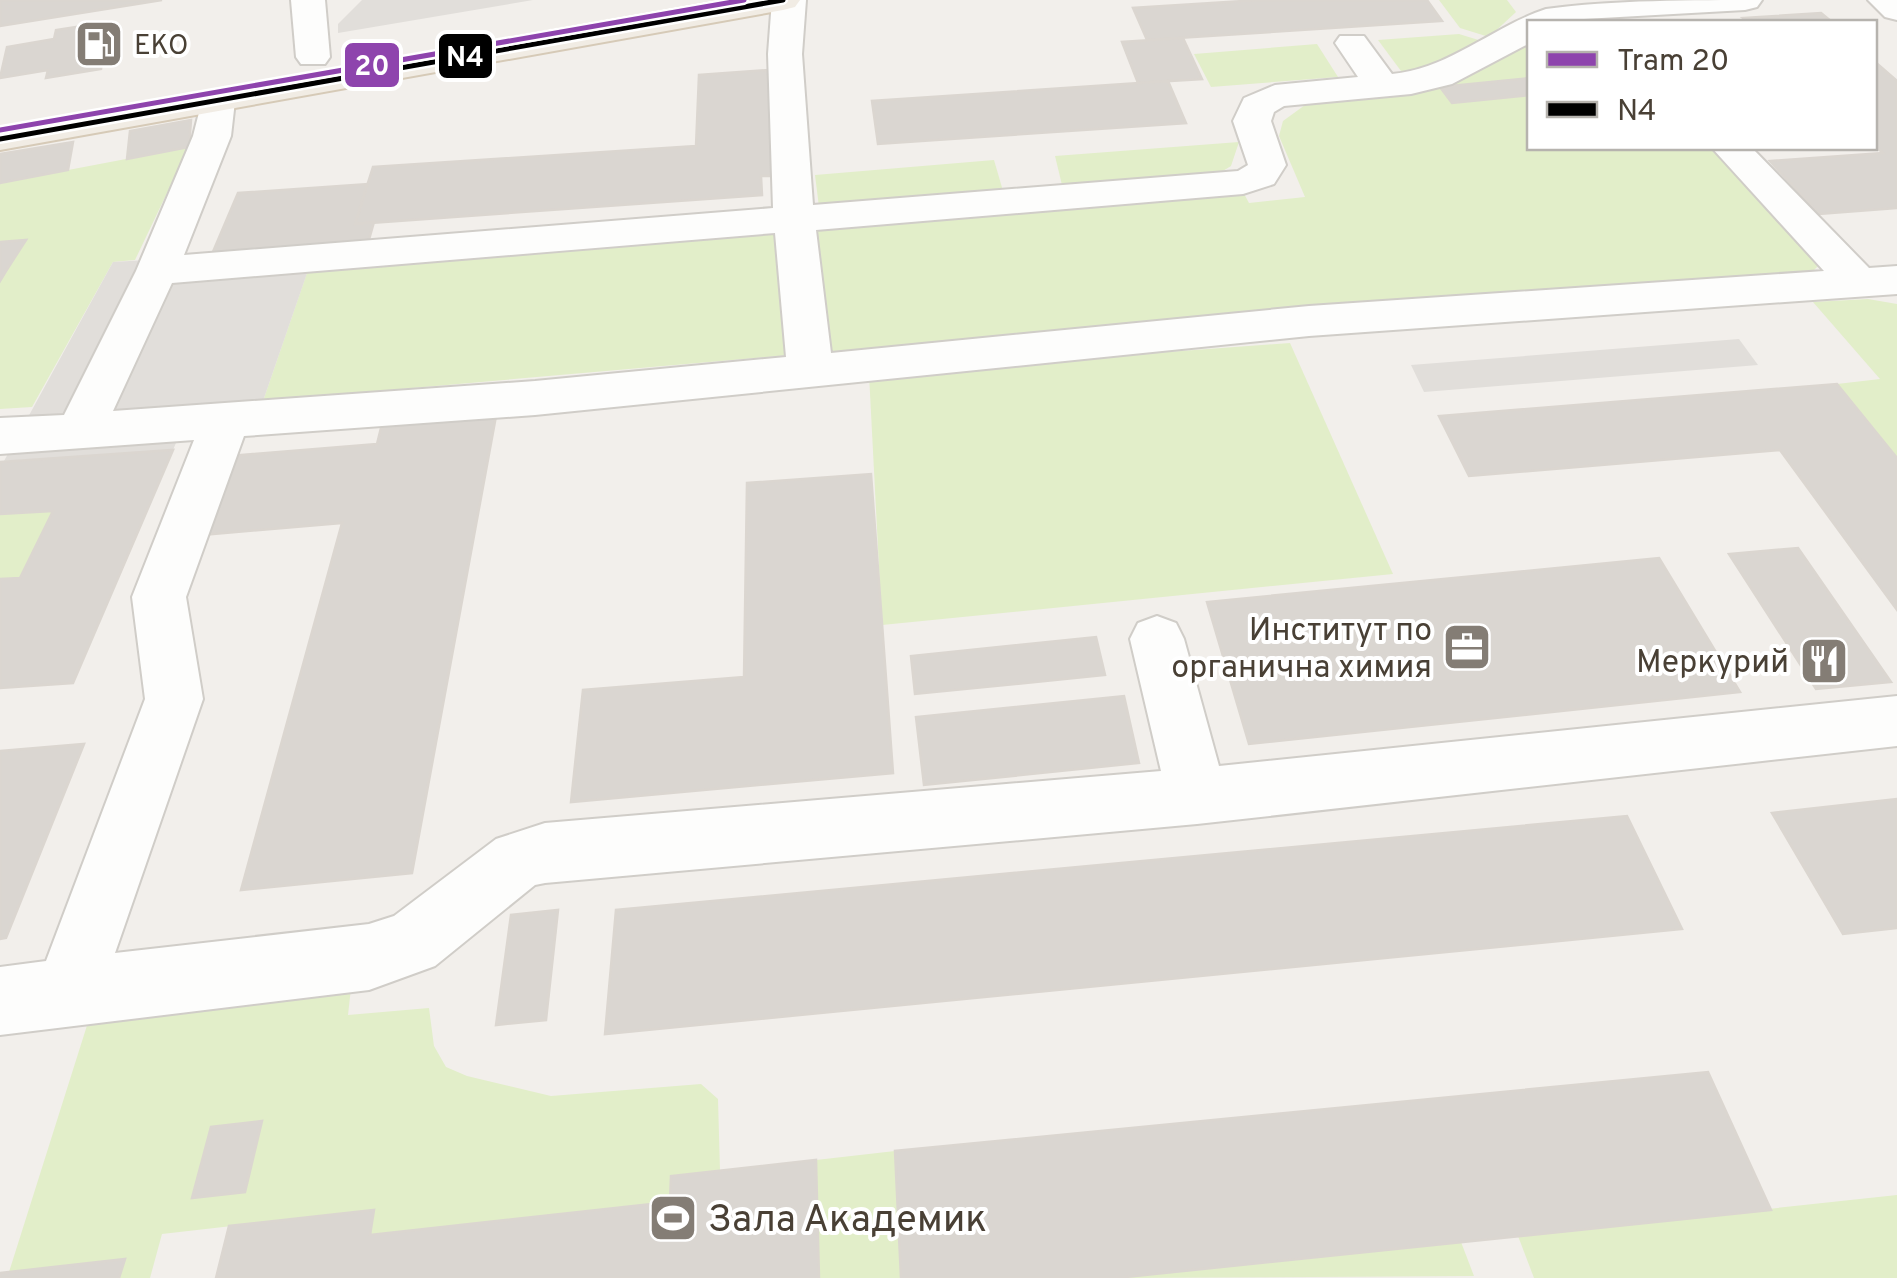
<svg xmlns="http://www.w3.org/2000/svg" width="1897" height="1278" font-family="Overpass,sans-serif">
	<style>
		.green { fill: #e2eec9 }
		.parking { fill: #e1deda }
		.building { fill: #dad6d1; stroke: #dbd6d0; stroke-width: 2.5 }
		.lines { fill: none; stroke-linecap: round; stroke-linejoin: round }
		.minor-casing { stroke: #d0cdc8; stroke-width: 4 }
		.major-casing { stroke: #d6cab7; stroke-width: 4 }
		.minor { fill: #fdfdfc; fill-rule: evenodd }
		.major { fill: #f1ece4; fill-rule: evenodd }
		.bus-1-casing { stroke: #fff; stroke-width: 10 }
		.bus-1 { stroke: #000; stroke-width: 5 }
		.tram-1-casing { stroke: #fff; stroke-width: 10 }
		.tram-1 { stroke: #8e44ad; stroke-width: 5 }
		.labels { text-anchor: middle; stroke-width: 8; stroke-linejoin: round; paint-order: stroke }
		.far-poi-label { font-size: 28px; fill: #494035; stroke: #fff; text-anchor: start }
		.poi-label { font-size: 32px; fill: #494035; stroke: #fff; text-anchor: end }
		.near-poi-label { font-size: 38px; fill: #494035; stroke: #fff; text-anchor: start }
		.line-badge { stroke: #fff; stroke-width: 4 }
		.badge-label { font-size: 28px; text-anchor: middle; font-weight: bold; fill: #fff }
	</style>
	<rect width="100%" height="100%" fill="#f2efeb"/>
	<!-- green -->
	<g class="green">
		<polygon points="1439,0 1507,0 1516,12 1489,37 1460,28"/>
		<polygon points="1459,34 1485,42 1434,69 1404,75 1378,40"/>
		<polygon points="1529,38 1530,148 1721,148 1824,260 1812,272 1282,312 263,401 309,267 1242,190 1249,203 1305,197 1279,136 1283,121 1305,105"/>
		<polygon points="1317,44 1338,77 1211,87 1194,54"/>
		<polygon points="1239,142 1231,166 1218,174 1062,185 1055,156"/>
		<polygon points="189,147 135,260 113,262 32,407 0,409 0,281 25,241 0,242 0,183"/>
		<polygon points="994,160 1003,191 819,207 815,175"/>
		<polygon points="1868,299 1897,304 1897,458 1837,384 1880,379 1813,302"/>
		<polygon points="1290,343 1393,574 882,625 869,374"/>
		<polygon points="53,511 20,578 0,579 0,514"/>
		<polygon points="351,988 348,1015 429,1008 434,1046 446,1067 467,1076 551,1096 701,1084 718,1099 720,1171 672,1176 670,1202 370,1235 373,1210 162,1234 150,1278 119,1278 124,1259 9,1272 90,1016"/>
		<polygon points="895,1151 901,1278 819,1278 816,1160"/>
		<polygon points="1897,1195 1897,1278 1534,1278 1518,1236"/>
		<polygon points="1461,1242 1474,1276 1116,1278"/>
	</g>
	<!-- parking -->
	<g class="parking">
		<polygon points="362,0 533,0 338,33 338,24"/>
		<polygon points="315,250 263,401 183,426 173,450 4,461 113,262"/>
		<polygon points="1739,339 1758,365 1424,392 1411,365"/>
	</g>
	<!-- building -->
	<g class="building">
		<polygon points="0,0 162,0 0,26"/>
		<polygon points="1259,0 1427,0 1442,21 1147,40 1133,8"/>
		<polygon points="1821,13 1832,22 1748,22 1743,18"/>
		<polygon points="108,22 101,69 46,78 48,70 0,78 7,47 54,39 56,30"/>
		<polygon points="1183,38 1202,79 1138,83 1122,42"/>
		<polygon points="1874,61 1897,81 1897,208 1819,214 1770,161 1883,153 1874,145"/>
		<polygon points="768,70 772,176 761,176 762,195 355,224 373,167 696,146 699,75"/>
		<polygon points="1530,78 1530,95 1452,103 1440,87"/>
		<polygon points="1168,81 1186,123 878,144 872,101"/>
		<polygon points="191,120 189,147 127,159 130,131"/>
		<polygon points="73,142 68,170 0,183 0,154"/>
		<polygon points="367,184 355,224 374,222 368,243 212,254 238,193"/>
		<polygon points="26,240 6,271 0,281 0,242"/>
		<polygon points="1837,384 1897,458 1897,610 1780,450 1469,476 1439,416"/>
		<polygon points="496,416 412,873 241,890 342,523 201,535 230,456 377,444 382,424"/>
		<polygon points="173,450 73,683 0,688 0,579 20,578 53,511 0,514 0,462"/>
		<polygon points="871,474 893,773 571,802 583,690 744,677 747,483"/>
		<polygon points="1798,548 1891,682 1816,689 1729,554"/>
		<polygon points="1659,558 1740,692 1249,744 1207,602"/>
		<polygon points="1096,637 1105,675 915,694 911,656"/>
		<polygon points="1124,696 1139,763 924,785 916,717"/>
		<polygon points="84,744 6,938 0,939 0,751"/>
		<polygon points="1897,799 1897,928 1843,934 1772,813"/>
		<polygon points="1627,816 1682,929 605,1034 616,910"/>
		<polygon points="558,910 546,1020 496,1025 511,915"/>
		<polygon points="1708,1072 1771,1210 1116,1278 901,1278 895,1151"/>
		<polygon points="262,1121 245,1192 192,1198 211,1127"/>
		<polygon points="816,1160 819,1278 216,1278 229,1226 374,1210 370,1235 670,1202 671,1176"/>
		<polygon points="125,1259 119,1278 0,1278 0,1273"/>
	</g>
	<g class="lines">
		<!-- minor casing -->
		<g class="minor-casing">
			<g id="minor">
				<polygon points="291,0 325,0 330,57 325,64 301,64 296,57"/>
				<path d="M772 0H806L802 54 813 205 1238 171 1248 165 1233 121 1244 98 1275 85 1358 77 1335 43 1340 36H1364L1392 74C1449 69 1494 26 1546 9 1612 0 1693 0 1762 0L1757 7 1745 10 1530 22V43L1452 84 1411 94 1284 106 1274 112 1271 121 1286 165 1274 184 1243 194 816 230 831 353 1309 306 1824 271 1712 148H1752L1869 268 1897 266V294L1309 336 535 415 244 436 186 597 203 699 115 953 369 924 394 916 496 839 545 823 1161 771 1130 639 1138 623 1157 616 1176 623 1184 639 1219 766 1897 696V746L1197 824 545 883 535 885 435 966 369 990 0 1035V967L46 961 145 699 132 597 194 440 0 454V418L64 415 136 271 193 136 204 93H230L235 101 231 136 184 255 773 208 768 54ZM775 233 786 357 535 381 113 411 172 283Z"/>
				<polygon points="1868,0 1897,0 1897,20 1885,17"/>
			</g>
		</g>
		<!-- major casing -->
		<g class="major-casing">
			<polygon id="major" points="727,0 800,0 795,7 783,10 0,150 0,128"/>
		</g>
		<!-- minor -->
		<use href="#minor" class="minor"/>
		<!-- major -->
		<use href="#major" class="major"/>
		<!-- bus-1 casing -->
		<g class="bus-1-casing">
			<polyline id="bus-1" points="0,139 783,0"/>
		</g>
		<!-- bus-1 -->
		<use href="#bus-1" class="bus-1"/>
		<!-- tram-1 casing -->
		<g class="tram-1-casing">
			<polyline id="tram-1" points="0,130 744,0"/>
		</g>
		<!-- tram-1 -->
		<use href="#tram-1" class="tram-1"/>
	</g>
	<!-- icons -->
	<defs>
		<g id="fuel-square" transform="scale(2.5)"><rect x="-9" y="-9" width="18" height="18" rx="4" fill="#847d75" stroke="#fff"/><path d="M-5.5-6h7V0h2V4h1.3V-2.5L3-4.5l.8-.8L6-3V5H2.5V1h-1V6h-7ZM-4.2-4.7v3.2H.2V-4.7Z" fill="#fff"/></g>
		<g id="office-square" transform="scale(2.5)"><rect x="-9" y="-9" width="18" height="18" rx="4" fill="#847d75" stroke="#fff"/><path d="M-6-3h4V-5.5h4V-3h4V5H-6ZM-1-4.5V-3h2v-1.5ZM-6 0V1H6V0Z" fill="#fff"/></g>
		<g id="restaurant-square" transform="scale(2.5)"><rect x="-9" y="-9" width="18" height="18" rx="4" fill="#847d75" stroke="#fff"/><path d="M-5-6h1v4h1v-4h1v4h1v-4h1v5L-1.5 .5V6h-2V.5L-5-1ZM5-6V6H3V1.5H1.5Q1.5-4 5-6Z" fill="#fff"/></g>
		<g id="stadium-square" transform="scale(2.5)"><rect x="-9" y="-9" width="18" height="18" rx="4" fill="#847d75" stroke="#fff"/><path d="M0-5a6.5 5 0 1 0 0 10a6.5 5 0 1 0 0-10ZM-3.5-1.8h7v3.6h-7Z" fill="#fff"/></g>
	</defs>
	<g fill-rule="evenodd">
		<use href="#fuel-square" x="99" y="44"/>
		<use href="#office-square" x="1467" y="647"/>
		<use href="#restaurant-square" x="1824" y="661"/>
		<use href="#stadium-square" x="673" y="1218"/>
	</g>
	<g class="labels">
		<!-- far-poi labels -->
		<g class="far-poi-label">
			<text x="134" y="54">EKO</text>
		</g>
		<!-- poi labels -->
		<g class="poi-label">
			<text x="1432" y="640">Институт по<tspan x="1432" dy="37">органична химия</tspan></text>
			<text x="1789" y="672">Меркурий</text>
		</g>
		<!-- near-poi labels -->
		<g class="near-poi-label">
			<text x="708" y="1231">Зала Академик</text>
		</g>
	</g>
	<g class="line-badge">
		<rect x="437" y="32" width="57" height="48" rx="10" fill="#000"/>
		<rect x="343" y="41" width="58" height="48" rx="10" fill="#8e44ad"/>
	</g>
	<g class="badge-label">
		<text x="465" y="66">N4</text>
		<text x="372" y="75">20</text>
	</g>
	<!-- legend -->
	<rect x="1527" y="20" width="350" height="130" fill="#ffffff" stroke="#b6b3ae" stroke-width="2.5"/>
	<rect x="1547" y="52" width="50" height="15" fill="#8e44ad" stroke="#b6b3ae" stroke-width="2.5"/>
	<text x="1617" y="70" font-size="30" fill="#494035">Tram 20</text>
	<rect x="1547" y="102" width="50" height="15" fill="#000000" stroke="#b6b3ae" stroke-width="2.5"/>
	<text x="1617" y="120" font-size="30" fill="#494035">N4</text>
</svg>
